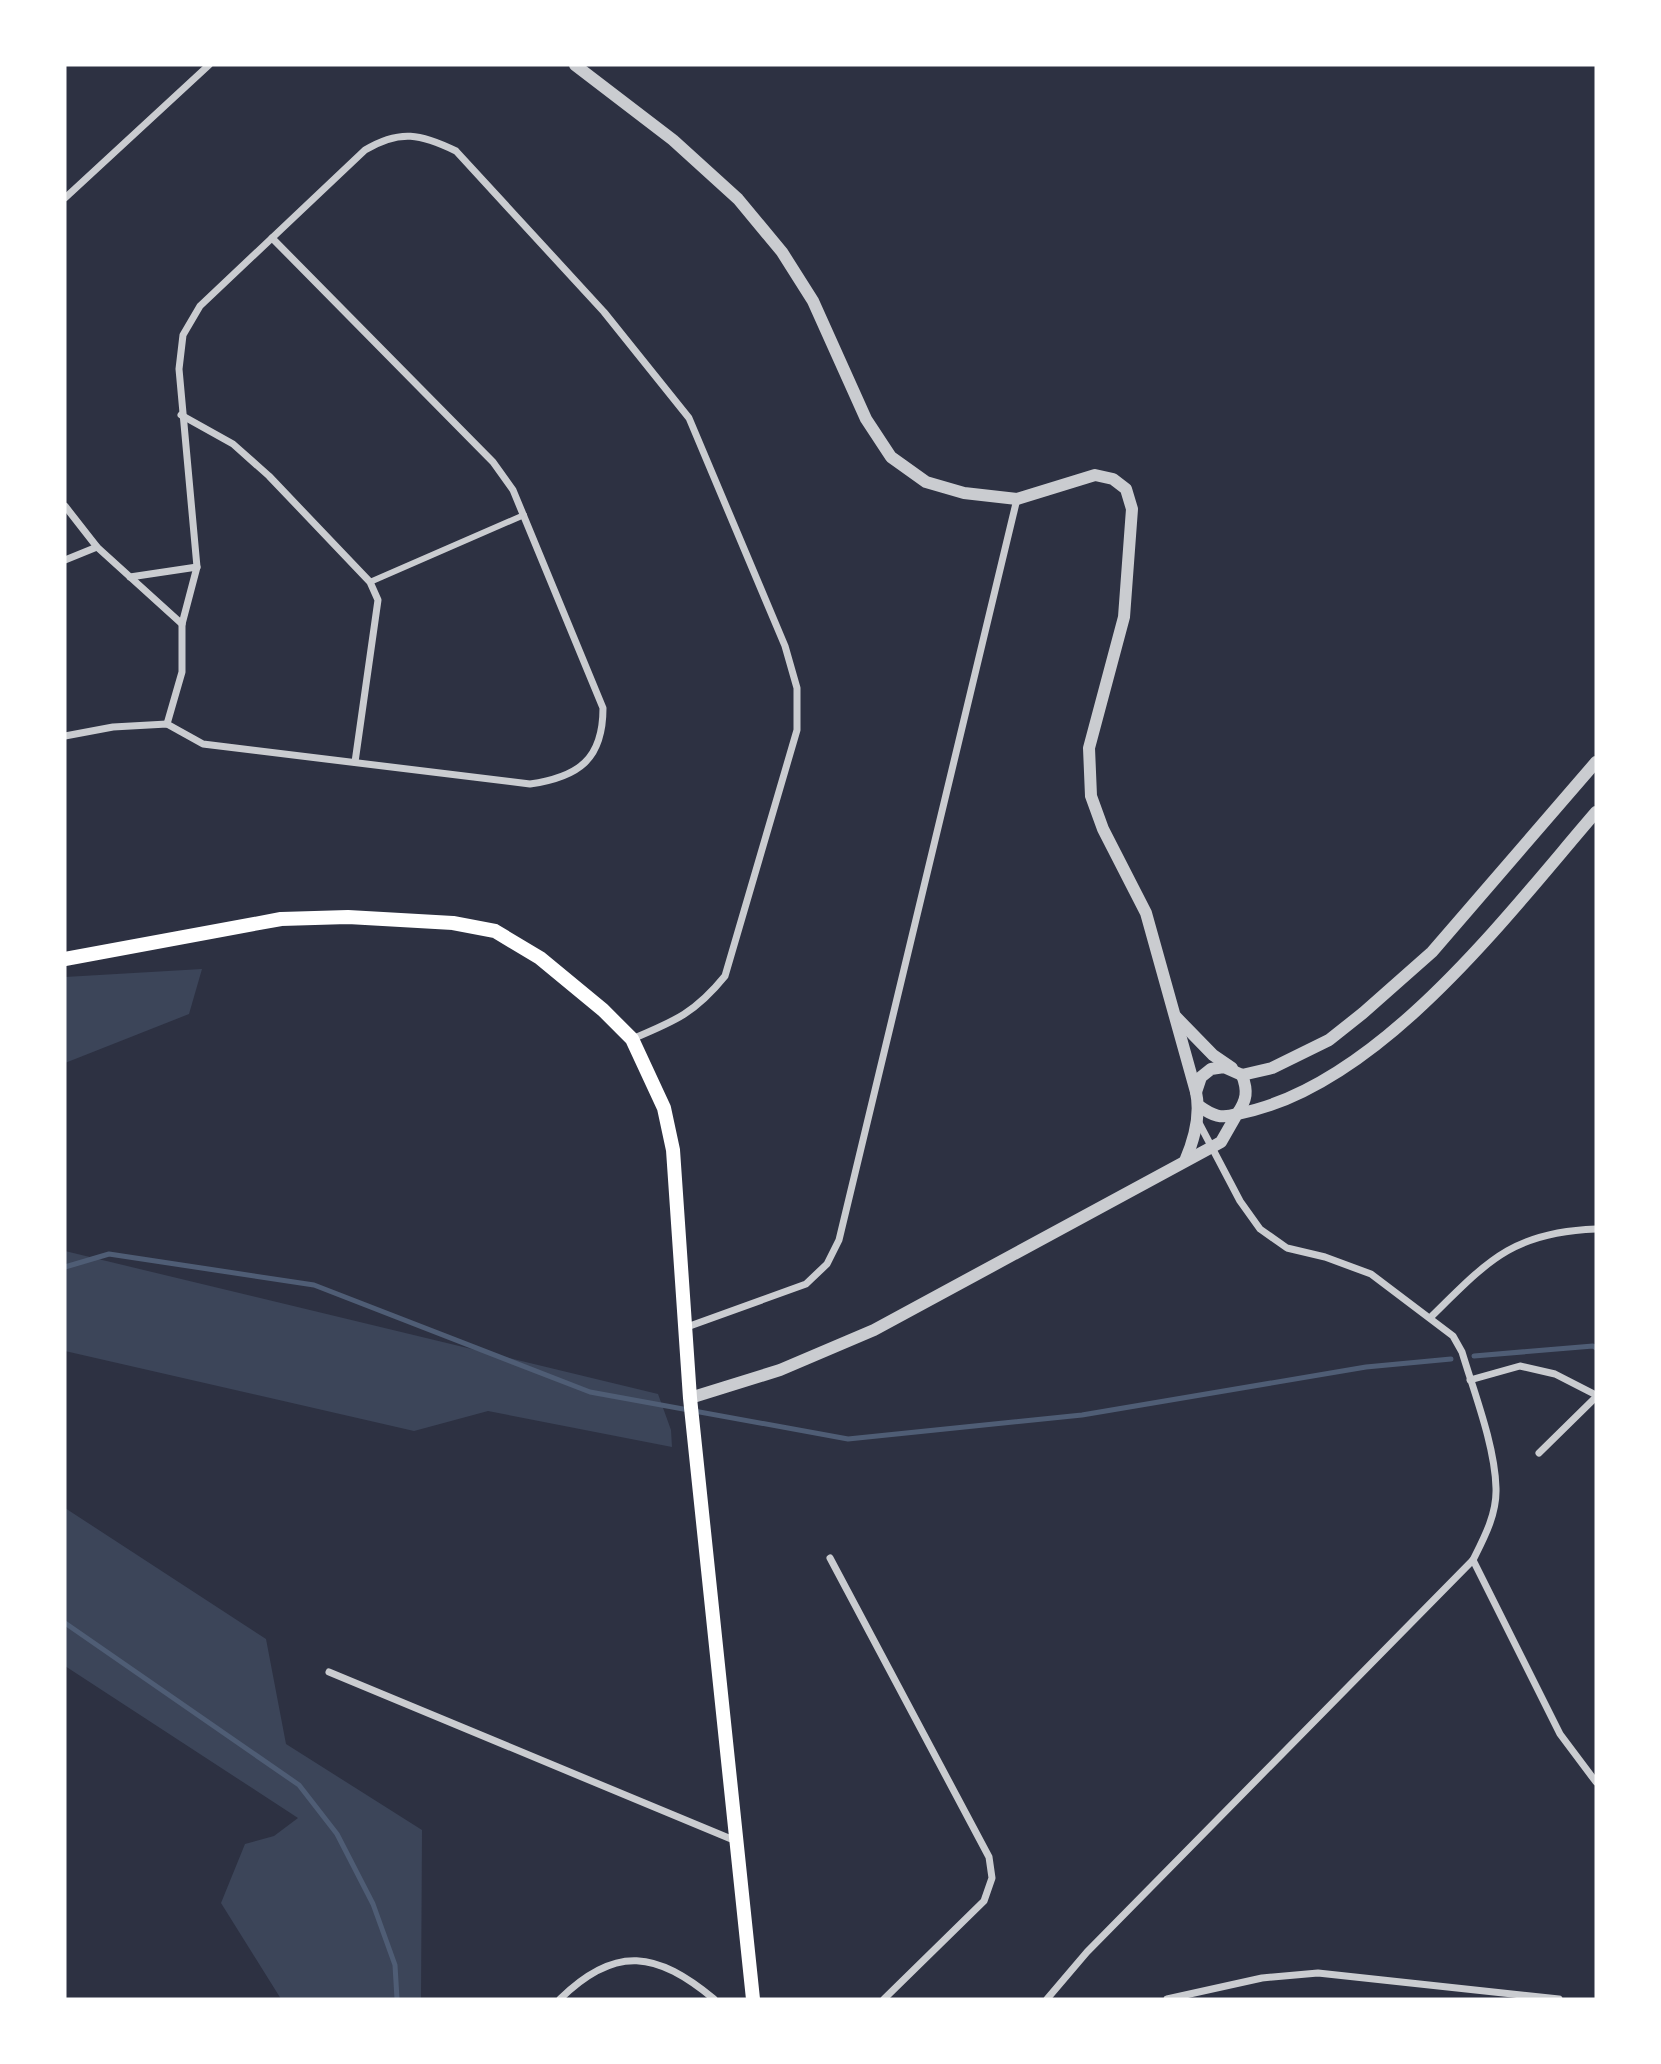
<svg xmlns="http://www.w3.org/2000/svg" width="1661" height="2064" font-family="Karla,sans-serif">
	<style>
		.green { fill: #3c4559 }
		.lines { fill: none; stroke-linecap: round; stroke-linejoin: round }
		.stream { stroke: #4f5d75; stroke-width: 5 }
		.pedestrian { stroke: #caccd0; stroke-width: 6 }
		.minor { stroke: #caccd0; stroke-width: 7 }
		.tertiary { stroke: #caccd0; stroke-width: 12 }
		.secondary { stroke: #fff; stroke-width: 14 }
	</style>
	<rect width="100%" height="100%" fill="#2d3142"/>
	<!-- green -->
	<g class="green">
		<polygon points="202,969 189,1014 65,1063 65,977"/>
		<polygon points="65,1251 658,1394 671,1430 672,1447 488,1411 414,1431 65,1351"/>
		<polygon points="65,1508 266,1639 286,1744 422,1830 421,1999 281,1999 221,1903 245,1844 274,1836 298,1818 65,1666"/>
	</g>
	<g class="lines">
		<!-- stream -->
		<g class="stream">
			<polyline points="65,1267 109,1254 314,1285 590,1392 848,1439 1082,1415 1366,1367 1451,1359"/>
			<polyline points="1474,1356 1593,1346 1596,1348"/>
			<polyline points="65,1623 299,1785 337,1834 373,1904 395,1965 397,1999"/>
		</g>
		<!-- pedestrian -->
		<polyline class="pedestrian" points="370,582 524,515"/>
		<!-- minor -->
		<g class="minor">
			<polyline points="65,198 209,65"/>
			<polyline points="181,415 233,444 269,476 370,582 378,600 355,762"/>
			<polyline points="65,506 97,547 182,624"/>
			<polyline points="65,560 97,547"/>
			<polyline points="130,577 197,567"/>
			<path d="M167 724 182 672V624L197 567 179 369 183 335 200 306 365 150C400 129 421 134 456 151L604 312 689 418 785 646 797 688V730L725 976C695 1013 675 1021 632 1039"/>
			<path d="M65 736 113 727 167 724 203 744 530 784C578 777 603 760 603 708L513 490 493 462 272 238"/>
			<path d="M1431 1317C1487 1262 1512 1232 1596 1229"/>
			<polyline points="687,1327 806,1284 827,1264 839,1240 1017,499"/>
			<polyline points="1470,1380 1520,1366 1555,1374 1596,1395"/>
			<polyline points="1539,1453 1596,1397"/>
			<polyline points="830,1558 989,1857 992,1878 984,1901 884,1999"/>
			<polyline points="1473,1560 1560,1734 1596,1782"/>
			<polyline points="329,1672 736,1841"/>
			<path d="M560 1999C616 1944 657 1952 714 1999"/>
			<path d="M1047 1999 1087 1952 1473 1560C1484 1538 1497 1514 1496 1488 1495 1446 1474 1392 1462 1352L1453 1336 1371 1274 1325 1257 1287 1248 1260 1229 1240 1201 1198 1121"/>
			<polyline points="1167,1999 1262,1978 1318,1973 1559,1999"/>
		</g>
		<!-- tertiary -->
		<g class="tertiary">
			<path d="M575 65 673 140 738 199 782 252 813 301 866 419 891 457 926 482 964 493 1017 499 1095 475 1113 479 1126 489 1132 509 1124 617 1089 748 1091 796 1103 829 1146 913 1196 1092C1201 1115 1194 1140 1185 1161"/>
			<polyline points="1176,1017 1213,1055 1232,1068"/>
			<polyline points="1196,1092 1201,1077 1211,1069 1224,1067 1242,1075 1272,1068 1329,1040 1363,1013 1432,952 1596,762"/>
			<path d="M1199 1106C1213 1116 1221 1119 1237 1114 1247 1100 1248 1091 1242 1075"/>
			<path d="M690 1398 780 1370 874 1330 1212 1147 1221 1142 1237 1114C1378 1088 1507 915 1596 812"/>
		</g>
		<!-- secondary -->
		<polyline class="secondary" points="65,959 281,919 348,917 453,923 495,931 540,958 603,1010 632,1039 664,1108 673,1150 690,1398 753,1999"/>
	</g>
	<!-- border -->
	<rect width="1661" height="2064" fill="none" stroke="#ffffff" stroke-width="133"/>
</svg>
